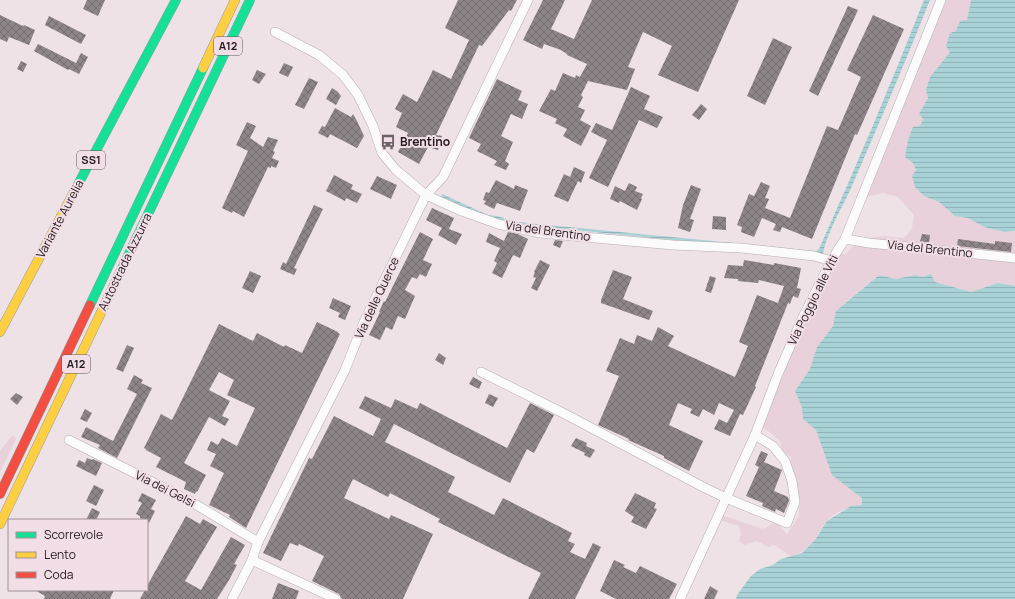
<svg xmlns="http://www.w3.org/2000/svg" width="1015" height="599" font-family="Manrope,sans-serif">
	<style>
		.grass { fill: #e8d1db }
		.water { fill: url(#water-rules) }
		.building { fill: url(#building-cross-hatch) }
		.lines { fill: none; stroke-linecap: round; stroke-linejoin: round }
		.street-casing { stroke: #b5acb0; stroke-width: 10 }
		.fast-casing { stroke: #919fa3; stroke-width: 10 }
		.slow-casing { stroke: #919fa3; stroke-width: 10 }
		.jam-casing { stroke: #919fa3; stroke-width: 10 }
		.street { stroke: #fcfbfb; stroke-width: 9 }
		.fast { stroke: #16e098; stroke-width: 9 }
		.slow { stroke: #ffcf43; stroke-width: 9 }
		.jam { stroke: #f24e42; stroke-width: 9 }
		.labels { text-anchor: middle; stroke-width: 4; stroke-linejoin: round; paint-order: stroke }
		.shield { fill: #f2dee6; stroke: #60565a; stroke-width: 1 }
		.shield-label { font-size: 11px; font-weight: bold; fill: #221b1e }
		.poi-label { font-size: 12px; font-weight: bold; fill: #221b1e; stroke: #f2dee6; text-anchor: start }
		.street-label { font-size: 12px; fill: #221b1e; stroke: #f2dee6 }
	</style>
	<defs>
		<pattern id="water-rules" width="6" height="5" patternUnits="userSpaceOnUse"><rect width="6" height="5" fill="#a8d2d6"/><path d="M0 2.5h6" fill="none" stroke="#90b4b7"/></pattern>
		<pattern id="building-cross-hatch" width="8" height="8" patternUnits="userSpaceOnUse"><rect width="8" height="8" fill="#8e8589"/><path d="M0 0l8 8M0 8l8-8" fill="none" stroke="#746c6f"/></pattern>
	</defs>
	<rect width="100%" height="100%" fill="#eee2e7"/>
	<!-- grass -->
	<g class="grass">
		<path d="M941 0H971L967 20 950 52 930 77 928 98 919 114 923 119 920 126 913 163 924 196 939 202 955 216 968 218 984 227 1004 232 1015 231V286L998 283 971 292 935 282 931 274 923 277 915 275 896 279 879 275 867 284 836 311 833 326 817 347 810 369 795 391 802 407 803 419 816 430 822 444 862 498V505C850 506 834 512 826 522 814 539 813 549 791 556L774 545 768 547 757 541 744 545 739 541 741 534 739 526 716 519 719 514 763 529 772 524 778 525 787 534 799 516V495L796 493 791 467V457C784 453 780 450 781 442 771 435 771 430 758 427L837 251 845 255 852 247 866 242 869 238 885 236 903 238 907 235 912 228 914 215 898 197 883 193 861 198Z"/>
		<polygon points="14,436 16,439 0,472 0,451 11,437"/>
	</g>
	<!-- water -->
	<g class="water">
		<path d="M924 0H930C905 63 878 126 851 188 843 206 825 236 823 255L514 224 487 217 441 197 442 194 488 215 497 216 517 222 816 251 819 249C856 167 891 84 924 0Z"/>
		<polygon points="971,0 1015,0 1015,231 1004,232 984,227 968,218 955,216 939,202 924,196 915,187 912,176 916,170 913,163 905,157 908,140 913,127 920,126 923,119 919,114 928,98 926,90 930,77 950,52 946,46 950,33 956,31 960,21 967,20"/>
		<polygon points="931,274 935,282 971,292 998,283 1015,286 1015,599 736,599 737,595 751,576 760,569 773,565 781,559 802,553 815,540 827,521 851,506 862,505 862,498 832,475 816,430 803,419 802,407 795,391 810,369 817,347 833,326 836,311 879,275 896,279 915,275 923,277"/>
	</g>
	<!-- building -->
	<g class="building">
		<polygon points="87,0 105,0 98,16 83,9"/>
		<polygon points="458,0 517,0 511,11 509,10 482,46 479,45 436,135 442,136 438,150 428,147 419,164 398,152 408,133 396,127 402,113 395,109 403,94 417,102 433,70 451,79 469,40 445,28"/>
		<polygon points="543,0 565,0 551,29 574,39 592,0 739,0 698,92 658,75 672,46 643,32 628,67 635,69 627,90 588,81 581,95 583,97 578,107 585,110 580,120 591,126 581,146 563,136 567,129 555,123 557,119 539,111 551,89 555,91 563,73 575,78 576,75 580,77 587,64 567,55 567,54 561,50 544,44 542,49 523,40"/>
		<polygon points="848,6 858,10 818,96 809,91"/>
		<polygon points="0,15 23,26 24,25 35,30 29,45 9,37 7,42 0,39"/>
		<polygon points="873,15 904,29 857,135 855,134 812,239 782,227 780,232 773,230 776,224 762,218 754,237 741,232 742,227 737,225 742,212 749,194 754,196 761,182 770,186 765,198 769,199 765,208 790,218 827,126 838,130 861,77 847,70"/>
		<polygon points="49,16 86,35 81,44 45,25"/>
		<polygon points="773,38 792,47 765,105 747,96"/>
		<polygon points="38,44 76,63 81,53 88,57 79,74 69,69 68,70 34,51"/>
		<polygon points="21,61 27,64 23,72 17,69"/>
		<polygon points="284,63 293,67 288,77 279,73"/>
		<polygon points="257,70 266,74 259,84 252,80"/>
		<polygon points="309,78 318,82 304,109 295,105"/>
		<polygon points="497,79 522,91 518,100 528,104 522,119 511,114 501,136 513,142 505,161 509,164 506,170 494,165 497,161 477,151 481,144 469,138"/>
		<polygon points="631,87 650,96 644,109 663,117 657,128 639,120 608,187 589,178 607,140 591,132 596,123 612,130"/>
		<polygon points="332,88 337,91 341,96 336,105 326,99"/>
		<polygon points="701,104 707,109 699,120 692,115"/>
		<polygon points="335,108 351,117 353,114 357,121 364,136 357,148 330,134 328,138 318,133 322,126 325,127"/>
		<polygon points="247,122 256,126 250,138 263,147 268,137 278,140 273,151 275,152 272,158 279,161 276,168 271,166 271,168 268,167 244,217 233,211 232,213 222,208 248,151 236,145"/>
		<polygon points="574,167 585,172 581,183 578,181 568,202 554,196 564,174 570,177"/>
		<polygon points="334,175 353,185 351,189 362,194 357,203 346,198 345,201 326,191"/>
		<polygon points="377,176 397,185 391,199 370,189"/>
		<polygon points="496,180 514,189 515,185 528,190 520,211 497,203 494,209 484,204 486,201 483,200 486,192 489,193"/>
		<polygon points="629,183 637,187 635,191 643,194 641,198 642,199 637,210 620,201 619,203 610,199 615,186 625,191"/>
		<polygon points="691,185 701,189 690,219 694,220 690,232 678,228 683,205"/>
		<polygon points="314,205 323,209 294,268 297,269 294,275 280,269 283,262 286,264"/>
		<polygon points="432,208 454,218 449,229 462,234 456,245 438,235 442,228 426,220"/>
		<polygon points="713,216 726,217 726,230 712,229"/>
		<polygon points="420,232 433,239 423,260 432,264 426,277 420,274 417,279 412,277 405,290 415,296 405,319 398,316 392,330 386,327 380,340 369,335 380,312 379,312 384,301 385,302"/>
		<polygon points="508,232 518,234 528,239 520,258 513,255 502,278 492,273 497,263 494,261 500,248 486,242 489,233 504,241"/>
		<polygon points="922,234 930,235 929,243 920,242"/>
		<polygon points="958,239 995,244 995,241 1012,243 1011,252 957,246"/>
		<polygon points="555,240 563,241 560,248 553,245"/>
		<polygon points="540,260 550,265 537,291 531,288 536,278 533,277 535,272 534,272"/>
		<polygon points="744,260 774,265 774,263 801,268 797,288 801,289 798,298 793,296 790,304 788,303 755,386 756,387 743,415 740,414 730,436 714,429 719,419 727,423 734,410 719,403 714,415 703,409 699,417 690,413 692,409 678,403 669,425 703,441 689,471 664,458 664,456 628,440 629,439 598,425 619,376 606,371 620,338 634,344 637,335 652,341 658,327 674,336 668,346 735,377 748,346 739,342 757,295 778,303 784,286 759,280 758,283 738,281 738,279 724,278 728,265 743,266"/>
		<polygon points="613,270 632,277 623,299 653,311 649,320 601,303 601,300"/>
		<polygon points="250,271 261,276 253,293 242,288"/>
		<polygon points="710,276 716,278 711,293 705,291"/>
		<polygon points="333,298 351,306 345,320 338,317 340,313 329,308"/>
		<polygon points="317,322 338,332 338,333 340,334 246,528 229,517 230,515 209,505 224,473 210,466 216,454 207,450 211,441 218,445 222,438 237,446 255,408 227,395 234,380 219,372 209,390 230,401 222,416 229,419 225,426 209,417 184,463 206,475 197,492 196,491 195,494 184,489 186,482 156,467 161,458 146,450 146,449 144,448 161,414 172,420 219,324 253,341 257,333 284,347 285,345 302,353"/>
		<polygon points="127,345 134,348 123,372 116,369"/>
		<polygon points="439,353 446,358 443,365 435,360"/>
		<polygon points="134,375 143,380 141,383 152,388 117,458 98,448 100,445 81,437 86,427 113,441 137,394 127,389"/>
		<polygon points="473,377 482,382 479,389 469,384"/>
		<polygon points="16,393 23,397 17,405 10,399"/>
		<polygon points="489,394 498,398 493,407 485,403"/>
		<polygon points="365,396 391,408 395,399 417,409 420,403 507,448 530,403 554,415 534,453 527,449 510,483 394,424 385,442 455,477 448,492 494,515 503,498 572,533 568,541 575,544 570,552 585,559 593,543 601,547 575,599 528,599 541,573 438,522 440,519 390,493 388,497 353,479 344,498 389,519 391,515 433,534 403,599 342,599 339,594 312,581 324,556 299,544 298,546 290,543 281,561 263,553 309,458 312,459 334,416 373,436 381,419 359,408"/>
		<polygon points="85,409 92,413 87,422 80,419"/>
		<polygon points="576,438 587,443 586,446 595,450 590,458 584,455 585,453 571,446"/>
		<polygon points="761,451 768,454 764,462 782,470 774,491 788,497 789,501 784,513 776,509 775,512 762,506 763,503 746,496 759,467 755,465"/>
		<polygon points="87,458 92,460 93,459 102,463 96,476 76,466 79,460 85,463"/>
		<polygon points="94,485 104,490 96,506 86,501"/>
		<polygon points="142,493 156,500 151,509 155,511 149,523 147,520 140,518 140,516 136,514 142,503 138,501"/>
		<polygon points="635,493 656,503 654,508 657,509 646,529 631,522 634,517 625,511"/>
		<polygon points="92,508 100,512 96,520 86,520"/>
		<polygon points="186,516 200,524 203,519 217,527 185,581 201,590 231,537 245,545 234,564 237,565 229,580 217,599 140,599 145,590 147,590 147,586"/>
		<polygon points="614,560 625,565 623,567 636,573 640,566 677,584 669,599 616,599 600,591"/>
		<polygon points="278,583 299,591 296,599 272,599"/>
		<polygon points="710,586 718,591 714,599 704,599"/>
		<polygon points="35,590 114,590 110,599 44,599 45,596"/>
	</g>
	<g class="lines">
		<!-- street casing -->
		<g class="street-casing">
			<g id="street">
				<polyline points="275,32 319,55 343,75 358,95 373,126 382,153 396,170 426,195 459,210 498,224 540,233 673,245 741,248 814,256 831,261"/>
				<polyline points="845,239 869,243 1015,258"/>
				<polyline points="481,372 565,414 705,488 726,498 787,523 795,502 792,481 785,461 773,446 755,435"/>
				<polyline points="69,440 190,501 258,542"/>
				<polyline points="252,560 336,599"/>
				<polyline points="232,599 252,560 258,542 345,370 364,322 426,195 443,177 528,0"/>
				<polyline points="680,599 755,435 778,374 802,319 831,261 845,239 941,0"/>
			</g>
		</g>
		<!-- fast casing -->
		<g class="fast-casing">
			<g id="fast">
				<polyline points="74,192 176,0"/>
				<polyline points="117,279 250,0"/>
				<polyline points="90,305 203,68"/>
			</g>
		</g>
		<!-- slow casing -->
		<g class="slow-casing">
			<g id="slow">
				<polyline points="203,68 235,0"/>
				<polyline points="0,332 74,192"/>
				<polyline points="0,524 117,279"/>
			</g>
		</g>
		<!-- jam casing -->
		<g class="jam-casing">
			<polyline id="jam" points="0,494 90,305"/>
		</g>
		<!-- street -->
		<use href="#street" class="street"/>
		<!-- fast -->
		<use href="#fast" class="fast"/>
		<!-- slow -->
		<use href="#slow" class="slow"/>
		<!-- jam -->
		<use href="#jam" class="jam"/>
	</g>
	<!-- icons -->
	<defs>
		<g id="bus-bare" transform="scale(1.2)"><path d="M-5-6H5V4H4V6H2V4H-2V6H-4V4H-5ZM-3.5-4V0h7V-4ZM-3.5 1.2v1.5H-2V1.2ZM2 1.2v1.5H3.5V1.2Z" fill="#696164" stroke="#f2dee6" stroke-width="2.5" paint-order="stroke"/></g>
	</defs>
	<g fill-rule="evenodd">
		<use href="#bus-bare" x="388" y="142"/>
	</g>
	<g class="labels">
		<!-- shield labels -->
		<g class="shield">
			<rect x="214" y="37" width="28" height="18" rx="3"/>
			<rect x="77" y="151" width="28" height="18" rx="3"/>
			<rect x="62" y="355" width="28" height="18" rx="3"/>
		</g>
		<g class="shield-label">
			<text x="228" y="50">A12</text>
			<text x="91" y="164">SS1</text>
			<text x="76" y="368">A12</text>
		</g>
		<!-- poi labels -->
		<g class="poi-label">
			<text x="400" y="146">Brentino</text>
		</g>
		<!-- street labels -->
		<g class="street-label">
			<text transform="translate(60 219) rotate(-62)" y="4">Variante Aurelia</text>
			<text transform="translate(548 231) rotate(8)" y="4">Via del Brentino</text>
			<text transform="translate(930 249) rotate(6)" y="4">Via del Brentino</text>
			<text transform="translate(125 262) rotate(-64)" y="4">Autostrada Azzurra</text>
			<text transform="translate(377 298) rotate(-65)" y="4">Via delle Querce</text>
			<text transform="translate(813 300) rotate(-64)" y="4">Via Poggio alle Viti</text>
			<text transform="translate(165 489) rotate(27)" y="4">Via dei Gelsi</text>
		</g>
	</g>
	<!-- legend -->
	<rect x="8" y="519" width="140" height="72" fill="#f2dee6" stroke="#9f9096"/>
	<rect x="16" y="532" width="20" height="6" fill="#16e098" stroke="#9f9096"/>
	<text x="44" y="539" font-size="12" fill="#221b1e">Scorrevole</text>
	<rect x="16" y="552" width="20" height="6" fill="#ffcf43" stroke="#9f9096"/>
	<text x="44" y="559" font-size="12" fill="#221b1e">Lento</text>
	<rect x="16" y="572" width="20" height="6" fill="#f24e42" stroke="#9f9096"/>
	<text x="44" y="579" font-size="12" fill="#221b1e">Coda</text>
</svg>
